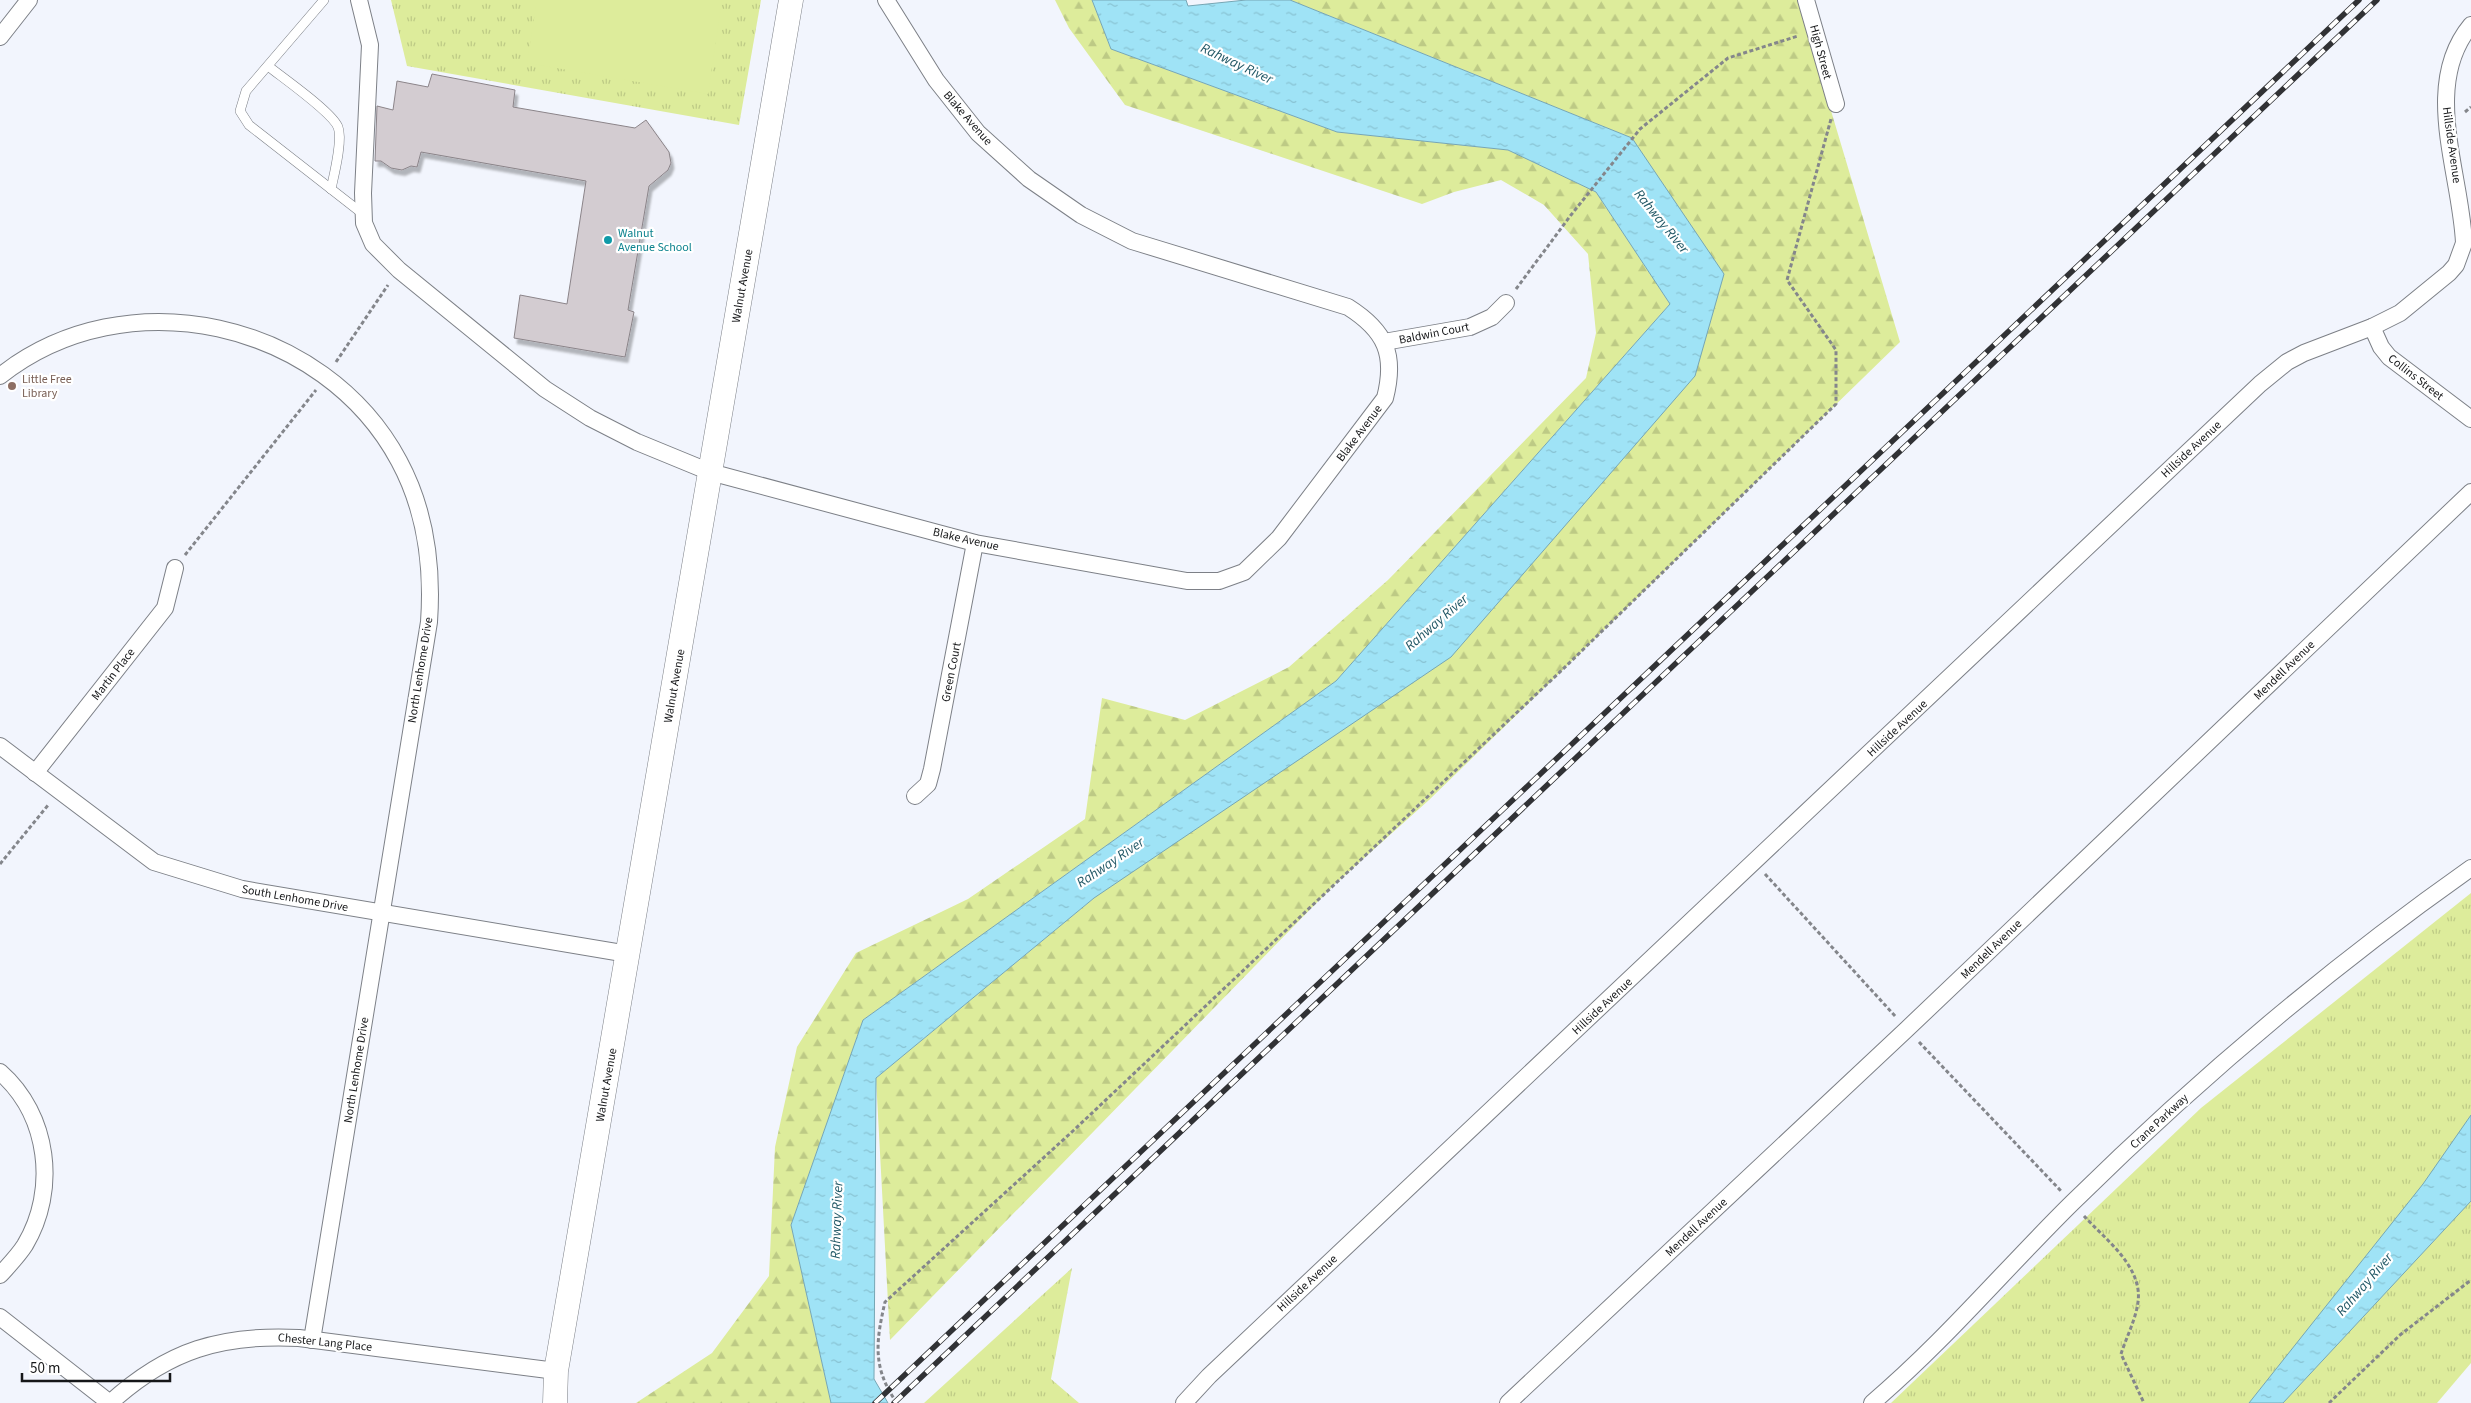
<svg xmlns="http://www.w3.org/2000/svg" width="2471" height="1403" font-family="'Source Sans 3',sans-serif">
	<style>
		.forest { fill: url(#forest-firs) }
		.park { fill: url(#park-tufts) }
		.pitch { fill: #ddec9b }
		.water { fill: url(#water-ripples); stroke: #76a6b4 }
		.building { fill: #d3ccd1; stroke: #8b8489; filter: url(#shadow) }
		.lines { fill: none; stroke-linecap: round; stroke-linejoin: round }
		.lane-casing { stroke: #7d8087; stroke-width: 10 }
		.street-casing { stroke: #7d8087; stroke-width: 18 }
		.secondary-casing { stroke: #7d8087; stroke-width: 25 }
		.path { stroke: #84868b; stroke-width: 3; stroke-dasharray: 4 2.5; stroke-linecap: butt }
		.lane { stroke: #fff; stroke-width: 9 }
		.street { stroke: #fff; stroke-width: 16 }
		.secondary { stroke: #fff; stroke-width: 24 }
		.rail-casing { stroke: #313235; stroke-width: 5.5 }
		.rail { stroke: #fff; stroke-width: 4; stroke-dasharray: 11; stroke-linecap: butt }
		.culture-dot { fill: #0f9aa8; stroke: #fff; stroke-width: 2 }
		.education-dot { fill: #8d6e63; stroke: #fff; stroke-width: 2 }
		.labels { text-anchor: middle; stroke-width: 4.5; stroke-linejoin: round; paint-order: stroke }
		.street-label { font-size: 12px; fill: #161719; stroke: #fff }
		.culture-label { font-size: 12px; fill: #0d838f; stroke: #fff; text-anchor: start }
		.education-label { font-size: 12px; fill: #785e54; stroke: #fff; text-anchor: start }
		.water-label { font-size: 14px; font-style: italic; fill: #225866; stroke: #fff }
	</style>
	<defs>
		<pattern id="forest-firs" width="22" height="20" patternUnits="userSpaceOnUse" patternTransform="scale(1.25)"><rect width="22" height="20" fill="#ddec9b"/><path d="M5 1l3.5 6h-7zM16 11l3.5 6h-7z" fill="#bdca85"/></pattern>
		<pattern id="park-tufts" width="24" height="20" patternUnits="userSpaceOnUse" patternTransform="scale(1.25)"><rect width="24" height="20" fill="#ddec9b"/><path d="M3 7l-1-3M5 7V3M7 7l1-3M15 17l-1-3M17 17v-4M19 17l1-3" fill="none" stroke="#bdca85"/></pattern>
		<pattern id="water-ripples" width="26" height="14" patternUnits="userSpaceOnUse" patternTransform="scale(1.25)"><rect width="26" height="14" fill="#9fe3f6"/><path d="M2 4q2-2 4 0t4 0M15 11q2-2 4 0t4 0" fill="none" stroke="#88c2d2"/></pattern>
		<filter id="shadow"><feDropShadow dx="3" dy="5.5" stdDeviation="1" flood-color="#0004"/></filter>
	</defs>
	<rect width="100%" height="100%" fill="#f2f5fd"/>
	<!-- forest -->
	<g class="forest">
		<polygon points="1055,0 1092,0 1111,49 1337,132 1508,150 1596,192 1670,304 1336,681 863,1020 791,1225 831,1403 636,1403 712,1353 769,1276 775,1147 797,1047 856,953 968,899 1085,819 1102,698 1185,720 1289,667 1388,580 1586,378 1596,333 1588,254 1544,205 1501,180 1454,192 1422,204 1125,105 1069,28"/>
		<polygon points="1290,0 1798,0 1900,342 1429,800 1335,884 890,1340 876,1078 1094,898 1695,376 1632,138"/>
	</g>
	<!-- park -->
	<g class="park">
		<polygon points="391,0 761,0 739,125 407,66"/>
		<polygon points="2471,893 2471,1363 2437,1403 1891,1403 2201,1108"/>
		<polygon points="1072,1268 1051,1379 1079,1403 924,1403"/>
	</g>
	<!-- pitch -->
	<polygon class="pitch" points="537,0 722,0 708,94 527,63"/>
	<!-- water -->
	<g class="water">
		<polygon points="1092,0 1186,0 1188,6 1246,0 1290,0 1632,138 1724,274 1695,376 1451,657 1094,898 876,1078 874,1379 888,1403 831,1403 791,1225 863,1020 1336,681 1670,304 1596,192 1508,150 1337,132 1111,49"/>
		<polygon points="2471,1115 2471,1201 2283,1403 2249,1403 2423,1184"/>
	</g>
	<!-- building -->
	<polygon class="building" points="432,74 515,90 513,107 635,128 646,120 669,152 671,163 668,170 649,186 628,310 634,312 625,357 514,338 520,295 567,304 586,181 421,152 417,167 411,166 402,170 391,168 381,161 375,161 377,106 393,110 397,81 428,87"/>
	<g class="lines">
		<!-- lane casing -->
		<g class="lane-casing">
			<g id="lane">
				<polyline points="324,0 246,91 240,111 249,125 363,214"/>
				<path d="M268 66C283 78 332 112 338 127 343 140 334 175 331 189"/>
			</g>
		</g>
		<!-- street casing -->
		<g class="street-casing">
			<g id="street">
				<path d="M359 0 370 45 363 193 364 223 373 244 399 270 545 389 590 418 637 442 710 472 975 543 1187 581H1219L1244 572 1279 538 1385 398C1396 355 1386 331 1348 307L1132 241 1081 215 1029 179 978 133 936 80 886 0"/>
				<polyline points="1806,0 1836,104"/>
				<polyline points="0,37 29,0"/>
				<polyline points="2372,327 2381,347 2389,357 2471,419"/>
				<polyline points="1384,342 1470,327 1492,317 1506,303"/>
				<path d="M0 376C126 276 324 321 399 461 426 511 433 565 429 622L312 1340"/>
				<polyline points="0,746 154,862 242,889 628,954"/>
				<polyline points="35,773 165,608 175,568"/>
				<polyline points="915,796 928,784 932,769 975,543"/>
				<path d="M0 1072C49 1115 58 1190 25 1245 18 1256 9 1265 0 1275"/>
				<polyline points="0,1317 110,1403"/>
				<path d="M110 1403C168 1350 222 1334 299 1338L556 1371"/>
				<path d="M1184 1403 1209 1376 2260 384 2287 362 2304 353 2372 327 2400 313 2449 273 2456 265 2464 243C2461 173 2421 85 2471 25"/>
				<polyline points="1508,1403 1907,1029 2471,492"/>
				<path d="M1872 1403C1944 1342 2005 1269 2072 1203 2196 1081 2329 968 2471 868"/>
			</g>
		</g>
		<!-- secondary casing -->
		<g class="secondary-casing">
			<polyline id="secondary" points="555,1403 556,1371 791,0"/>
		</g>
		<!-- path -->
		<g class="path">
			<polyline points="2465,112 2471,107"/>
			<polyline points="1516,289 1571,215 1640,129 1728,58 1798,36"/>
			<polyline points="336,362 388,285"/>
			<polyline points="185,555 316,390"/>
			<polyline points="0,864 49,804"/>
			<polyline points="1765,874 1896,1017"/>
			<polyline points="1919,1042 2061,1191"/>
			<path d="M2084 1216C2105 1239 2143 1267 2138 1302 2136 1319 2126 1338 2121 1354L2144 1403"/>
			<path d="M897 1403C872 1368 876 1341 885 1302L1074 1130 1562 670 1836 404V350L1787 280 1831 119"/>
			<polyline points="2329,1403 2400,1335 2471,1280"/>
		</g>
		<!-- lane -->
		<use href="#lane" class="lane"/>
		<!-- street -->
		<use href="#street" class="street"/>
		<!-- secondary -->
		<use href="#secondary" class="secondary"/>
		<!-- rail casing -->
		<g class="rail-casing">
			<g id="rail">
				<polyline points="875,1403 2359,0"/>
				<polyline points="894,1403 2377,0"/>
			</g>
		</g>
		<!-- rail -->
		<use href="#rail" class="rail"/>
	</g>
	<!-- markers -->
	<circle class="culture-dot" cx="608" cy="240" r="5"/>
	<circle class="education-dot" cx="12" cy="386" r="5"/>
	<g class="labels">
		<!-- street labels -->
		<g class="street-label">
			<text transform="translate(1821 52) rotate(75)" y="4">High Street</text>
			<text transform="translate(968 118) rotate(49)" y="4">Blake Avenue</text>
			<text transform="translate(2452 145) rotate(82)" y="4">Hillside Avenue</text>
			<text transform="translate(742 286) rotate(-80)" y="4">Walnut Avenue</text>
			<text transform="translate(1434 333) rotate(-11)" y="4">Baldwin Court</text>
			<text transform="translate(2416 377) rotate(38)" y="4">Collins Street</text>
			<text transform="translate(1359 433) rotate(-53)" y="4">Blake Avenue</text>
			<text transform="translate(2191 449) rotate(-43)" y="4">Hillside Avenue</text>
			<text transform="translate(966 539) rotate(13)" y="4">Blake Avenue</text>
			<text transform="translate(420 670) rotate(-81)" y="4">North Lenhome Drive</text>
			<text transform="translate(2284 670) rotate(-44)" y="4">Mendell Avenue</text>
			<text transform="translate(951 672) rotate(-79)" y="4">Green Court</text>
			<text transform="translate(113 674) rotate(-52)" y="4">Martin Place</text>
			<text transform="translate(674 686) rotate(-80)" y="4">Walnut Avenue</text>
			<text transform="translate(1897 728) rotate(-43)" y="4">Hillside Avenue</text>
			<text transform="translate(295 898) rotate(10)" y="4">South Lenhome Drive</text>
			<text transform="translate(1991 949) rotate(-44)" y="4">Mendell Avenue</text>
			<text transform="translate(1602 1006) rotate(-43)" y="4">Hillside Avenue</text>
			<text transform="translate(356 1070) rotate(-81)" y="4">North Lenhome Drive</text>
			<text transform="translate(606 1085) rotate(-80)" y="4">Walnut Avenue</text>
			<text transform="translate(2159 1121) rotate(-43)" y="4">Crane Parkway</text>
			<text transform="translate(1696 1227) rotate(-43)" y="4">Mendell Avenue</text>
			<text transform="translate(1307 1283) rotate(-43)" y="4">Hillside Avenue</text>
			<text transform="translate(325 1342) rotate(6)" y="4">Chester Lang Place</text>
		</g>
		<!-- culture labels -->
		<g class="culture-label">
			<text x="618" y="237">Walnut<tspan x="618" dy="14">Avenue School</tspan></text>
		</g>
		<!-- education labels -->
		<g class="education-label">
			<text x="22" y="383">Little Free<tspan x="22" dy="14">Library</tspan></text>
		</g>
		<!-- water labels -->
		<g class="water-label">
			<text transform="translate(1237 63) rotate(25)" y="5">Rahway River</text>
			<text transform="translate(1662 221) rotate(51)" y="5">Rahway River</text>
			<text transform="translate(1436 622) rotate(-41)" y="5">Rahway River</text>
			<text transform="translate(1110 862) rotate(-34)" y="5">Rahway River</text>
			<text transform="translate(836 1220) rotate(-88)" y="5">Rahway River</text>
			<text transform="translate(2364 1284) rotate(-49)" y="5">Rahway River</text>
		</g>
	</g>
	<!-- scale -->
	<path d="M22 1373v8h148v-8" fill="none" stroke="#161719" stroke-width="2.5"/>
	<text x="30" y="1373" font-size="15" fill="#161719" stroke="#ffffff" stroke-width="4" paint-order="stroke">50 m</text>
</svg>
